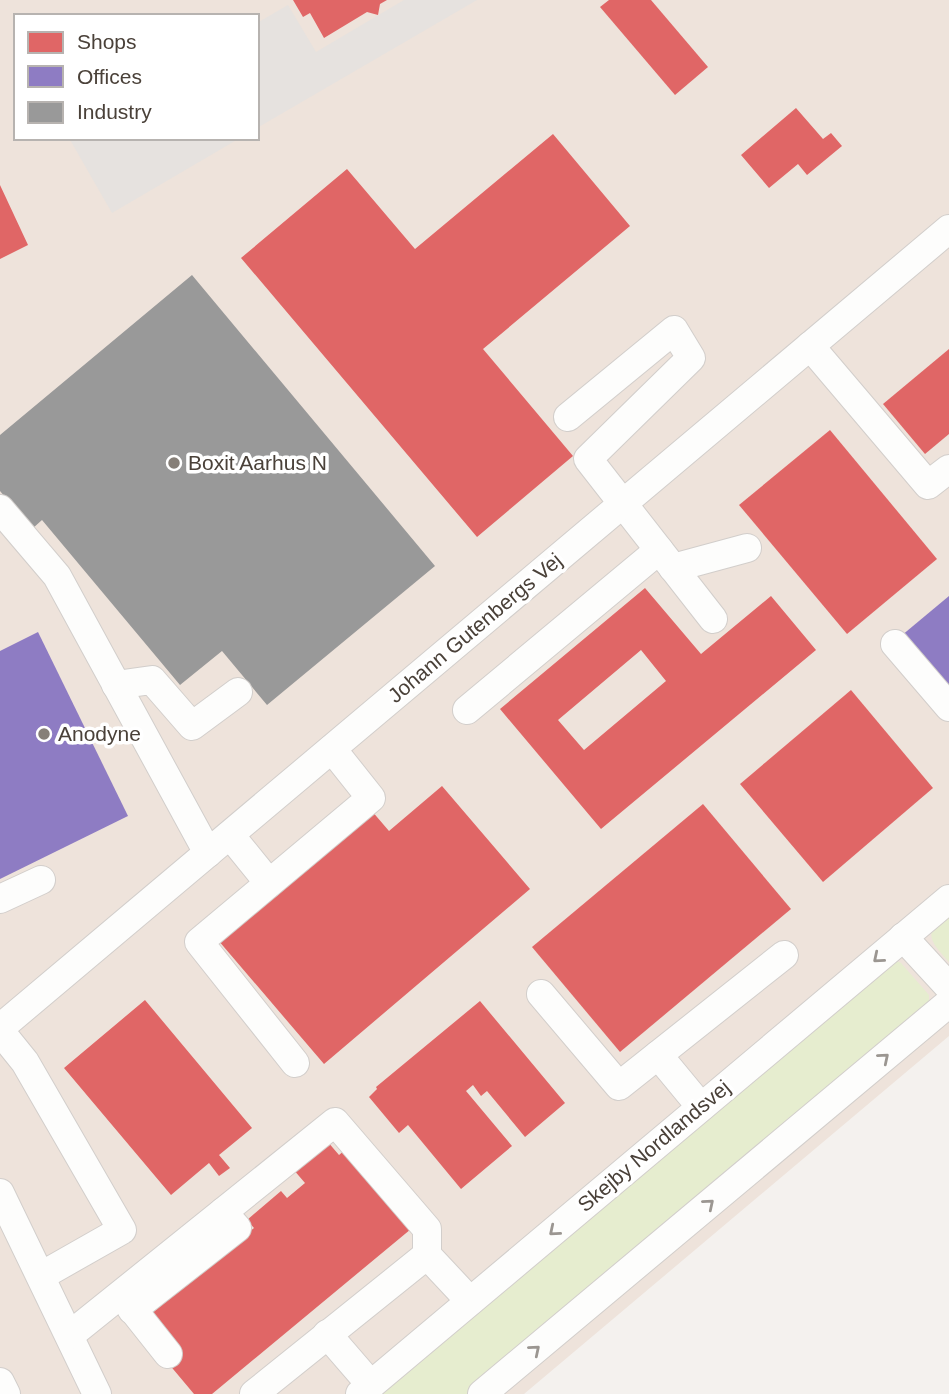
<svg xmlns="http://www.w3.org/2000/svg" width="949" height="1394" font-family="Helvetica,sans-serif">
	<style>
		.commercial { fill: #eee3db; fill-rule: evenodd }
		.green { fill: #e6edcf }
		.parking { fill: #e6e2df }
		.shops { fill: #e06666; fill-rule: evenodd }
		.offices { fill: #8e7cc3 }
		.industry { fill: #999 }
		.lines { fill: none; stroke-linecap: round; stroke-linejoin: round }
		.minor-casing { stroke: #d2cecb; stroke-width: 30 }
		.minor { stroke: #fdfdfc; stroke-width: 28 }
		.oneway { stroke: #9b9691 }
		.poi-dot { fill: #867f78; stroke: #fff; stroke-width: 2.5 }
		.labels { text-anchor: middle; stroke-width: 7; stroke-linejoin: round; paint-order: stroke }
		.poi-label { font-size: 21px; fill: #4a4139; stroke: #fff; text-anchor: start }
		.street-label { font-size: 21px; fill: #4a4139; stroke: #fff }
	</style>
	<rect width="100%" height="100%" fill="#f4f1ee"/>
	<!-- commercial -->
	<path class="commercial" d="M0 0H949V1036L524 1394H0ZM16 16H257V138H16Z"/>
	<!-- green -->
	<g class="green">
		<path d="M949 910V962C927 938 924 933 949 910Z"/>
		<polygon points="893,959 901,963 929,995 929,1003 925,1010 467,1394 373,1394"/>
	</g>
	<!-- parking -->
	<g class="parking">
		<polygon points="404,0 477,0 257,128 257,23 288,5 316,52"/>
		<polygon points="69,138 240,138 112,213"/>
	</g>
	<!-- shops -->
	<g class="shops">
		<polygon points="293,0 387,0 380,4 378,15 367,12 324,38 310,13 303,17"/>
		<polygon points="609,0 651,0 708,67 675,95 600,7"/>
		<polygon points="796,108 823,139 831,133 842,146 807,175 798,164 769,188 741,155"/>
		<polygon points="553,134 630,226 483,349 573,456 477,537 241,258 347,169 415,249"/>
		<polygon points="0,185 28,245 0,259"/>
		<polygon points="949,349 949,434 925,454 883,404"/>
		<polygon points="830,430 937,559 847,634 739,505"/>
		<path d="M645 588 701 654 771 596 816 650 601 829 500 709ZM641 650 666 681 584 750 558 720Z"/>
		<polygon points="851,690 933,788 823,882 740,784"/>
		<polygon points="442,786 530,889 324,1064 218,940 371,810 389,831"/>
		<polygon points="703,804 791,909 620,1052 532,947"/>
		<polygon points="145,1000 252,1128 219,1155 230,1168 219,1176 209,1163 171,1195 64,1068"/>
		<polygon points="480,1001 565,1103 525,1137 487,1091 481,1096 473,1085 466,1091 512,1146 461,1189 408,1125 399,1133 369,1097 377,1089 376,1087"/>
		<polygon points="327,1141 339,1155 345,1150 411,1229 212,1394 194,1394 168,1363 182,1351 151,1314 254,1228 247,1220 281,1191 287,1198 305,1183 293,1169"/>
	</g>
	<!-- offices -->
	<g class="offices">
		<polygon points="949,596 949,694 901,636"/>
		<polygon points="38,632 128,816 0,879 0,651"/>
	</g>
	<!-- industry -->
	<polygon class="industry" points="192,275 435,566 267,705 222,651 180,685 42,520 32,529 0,491 0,435"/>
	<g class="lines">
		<!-- minor casing -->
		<g class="minor-casing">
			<g id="minor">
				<polyline points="810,346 928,485 949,469"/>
				<polyline points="568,417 674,330 691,358 588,459 713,619"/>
				<polyline points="0,509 57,576 208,853"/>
				<polyline points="673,568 747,548"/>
				<polyline points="895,644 949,707"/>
				<polyline points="116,685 152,680 192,726 238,692"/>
				<polyline points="467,710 659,550"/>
				<polyline points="230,835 269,883"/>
				<polyline points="0,899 41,880"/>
				<polyline points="903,937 949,987"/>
				<polyline points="541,994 619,1086 784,955"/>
				<polyline points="0,1028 949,229"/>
				<polyline points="0,1031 25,1062 122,1230 41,1276"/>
				<polyline points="658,1055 701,1107"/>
				<polyline points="295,1063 199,942 371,798 332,749"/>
				<polyline points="0,1193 97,1394"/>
				<polyline points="122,1296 168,1354"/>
				<polyline points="132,1310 237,1228 223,1212"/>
				<polyline points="327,1334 371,1385"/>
				<polyline points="70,1335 335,1122 427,1229 427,1255"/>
				<polyline points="0,1382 6,1394"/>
				<polyline points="254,1394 427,1255 470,1301"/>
				<polyline points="360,1394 949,899"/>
				<polyline points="482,1394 949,1003"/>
			</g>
		</g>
		<!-- minor -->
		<use href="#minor" class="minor"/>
	</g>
	<!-- one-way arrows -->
	<defs><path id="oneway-chevron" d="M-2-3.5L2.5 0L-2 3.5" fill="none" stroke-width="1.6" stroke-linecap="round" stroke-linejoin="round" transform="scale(1.75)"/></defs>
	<g class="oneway">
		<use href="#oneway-chevron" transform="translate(878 958) rotate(140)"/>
		<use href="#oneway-chevron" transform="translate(884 1058) rotate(-40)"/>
		<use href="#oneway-chevron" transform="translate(709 1204) rotate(-40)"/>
		<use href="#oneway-chevron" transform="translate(554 1231) rotate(140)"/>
		<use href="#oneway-chevron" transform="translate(535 1350) rotate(-40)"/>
	</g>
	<!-- markers -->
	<g class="poi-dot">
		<circle cx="174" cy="463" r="7"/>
		<circle cx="44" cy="734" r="7"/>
	</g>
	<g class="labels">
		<!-- poi labels -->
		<g class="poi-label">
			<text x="188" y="470">Boxit Aarhus N</text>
			<text x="58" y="741">Anodyne</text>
		</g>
		<!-- street labels -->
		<g class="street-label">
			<text transform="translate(475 628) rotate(-40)" y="7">Johann Gutenbergs Vej</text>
			<text transform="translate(654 1146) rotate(-40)" y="7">Skejby Nordlandsvej</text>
		</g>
	</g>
	<!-- legend -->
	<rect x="14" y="14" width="245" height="126" fill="#ffffff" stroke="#b7b3b0" stroke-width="2"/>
	<rect x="28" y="32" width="35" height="21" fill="#e06666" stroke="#b7b3b0" stroke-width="2"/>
	<text x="77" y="49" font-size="21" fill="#4a4139">Shops</text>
	<rect x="28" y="66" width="35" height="21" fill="#8e7cc3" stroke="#b7b3b0" stroke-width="2"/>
	<text x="77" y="84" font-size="21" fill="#4a4139">Offices</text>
	<rect x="28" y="102" width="35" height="21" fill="#999999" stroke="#b7b3b0" stroke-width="2"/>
	<text x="77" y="119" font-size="21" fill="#4a4139">Industry</text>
</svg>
